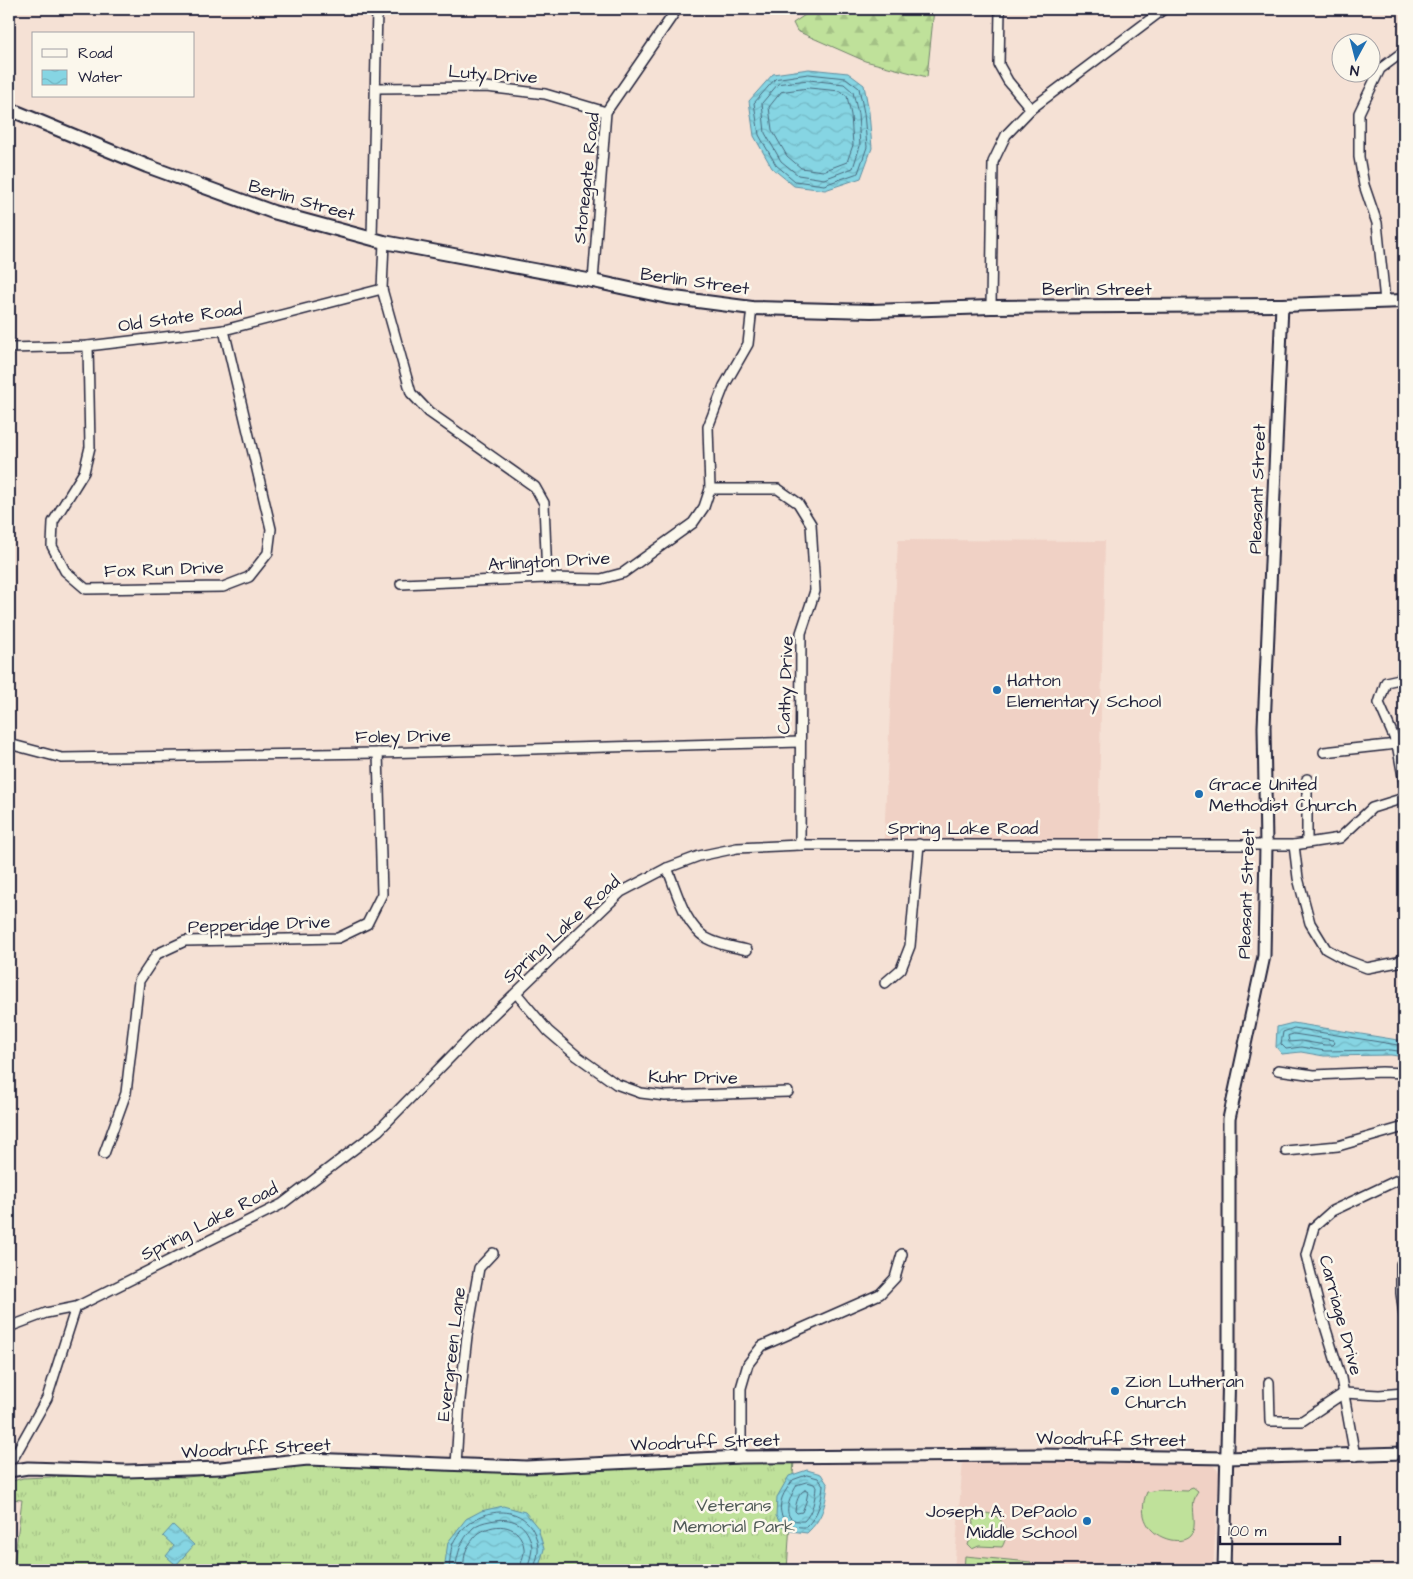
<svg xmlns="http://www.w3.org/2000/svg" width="1413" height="1579" font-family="'Architects Daughter',sans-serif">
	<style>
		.built { fill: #f0d1c5 }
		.grass { fill: url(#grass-tufts); stroke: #70826a }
		.forest { fill: url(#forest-firs); stroke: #70826a }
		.pitch { fill: #bfe19a; stroke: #70826a }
		.water { fill: url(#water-waves); stroke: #5e8da0 }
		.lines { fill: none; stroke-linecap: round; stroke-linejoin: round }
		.shore { stroke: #4a6a7e; stroke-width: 1 }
		.minor-casing { stroke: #22223b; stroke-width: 12 }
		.tertiary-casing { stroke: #22223b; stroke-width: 15 }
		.secondary-casing { stroke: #22223b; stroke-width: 16 }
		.minor { stroke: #fbf7ec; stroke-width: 9 }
		.tertiary { stroke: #fbf7ec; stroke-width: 11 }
		.secondary { stroke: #fbf7ec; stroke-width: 12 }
		.poi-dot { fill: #1f6fb2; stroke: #fbf7ec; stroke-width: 2 }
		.labels { text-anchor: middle; stroke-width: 5; stroke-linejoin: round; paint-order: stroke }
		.street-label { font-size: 18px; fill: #22223b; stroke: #fbf7ec }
		.poi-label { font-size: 18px; fill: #22223b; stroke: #fbf7ec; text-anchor: start }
		.park-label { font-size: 18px; fill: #515b58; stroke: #fbf7ec }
	</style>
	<defs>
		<pattern id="grass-tufts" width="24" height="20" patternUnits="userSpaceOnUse" patternTransform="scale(1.25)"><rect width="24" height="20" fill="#bfe19a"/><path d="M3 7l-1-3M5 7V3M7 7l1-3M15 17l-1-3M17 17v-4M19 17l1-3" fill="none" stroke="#a4c186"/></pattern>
		<pattern id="forest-firs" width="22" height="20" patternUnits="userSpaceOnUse" patternTransform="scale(1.25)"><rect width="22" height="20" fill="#bfe19a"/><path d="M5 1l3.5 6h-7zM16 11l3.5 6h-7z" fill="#a4c186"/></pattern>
		<pattern id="water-waves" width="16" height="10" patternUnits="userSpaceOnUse" patternTransform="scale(1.25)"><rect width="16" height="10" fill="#86d5e3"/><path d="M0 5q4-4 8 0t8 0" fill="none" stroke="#73b7c4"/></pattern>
	</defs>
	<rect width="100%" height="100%" fill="#f5e1d5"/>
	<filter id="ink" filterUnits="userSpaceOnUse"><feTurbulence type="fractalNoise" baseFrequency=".02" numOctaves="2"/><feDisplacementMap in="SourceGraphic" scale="10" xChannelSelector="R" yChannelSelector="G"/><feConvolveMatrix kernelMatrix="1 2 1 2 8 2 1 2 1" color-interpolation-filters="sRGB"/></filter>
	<g filter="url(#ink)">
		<!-- built -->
		<g class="built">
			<polygon points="898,540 1105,541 1098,840 884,839"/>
			<polygon points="963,1461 1212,1464 1219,1472 1213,1570 954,1570"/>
		</g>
		<!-- grass -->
		<polygon class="grass" points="794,1460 787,1570 13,1570 22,1500 9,1499 9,1482 23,1478 73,1476 187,1477 297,1465 492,1470"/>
		<!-- forest -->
		<polygon class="forest" points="814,9 934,9 927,77 865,61 797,31 793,23"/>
		<!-- pitch -->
		<g class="pitch">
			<path d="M1193 1488 1198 1492C1197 1494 1195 1496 1195 1498 1190 1509 1199 1527 1190 1536 1185 1541 1178 1541 1171 1540 1148 1535 1137 1515 1147 1492L1158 1490 1188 1491 1190 1489Z"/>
			<path d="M985 1513C1003 1514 1011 1532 1002 1547L979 1546 972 1549 968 1545 969 1542 972 1539 973 1522 976 1516Z"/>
			<polygon points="965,1556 1031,1562 1030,1570 964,1570"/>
		</g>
		<!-- water -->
		<g class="water">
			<polygon points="809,69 848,73 864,85 869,112 872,148 861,178 825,190 794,186 772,168 754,136 749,101 773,74"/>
			<polygon points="1293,1023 1404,1041 1404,1057 1391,1055 1324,1056 1301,1052 1282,1054 1276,1047 1277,1027"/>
			<path d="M807 1470 821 1474 828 1485C825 1506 823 1518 807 1533L791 1531 782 1526 776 1516 777 1497 789 1476Z"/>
			<polygon points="503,1506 525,1512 538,1528 544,1549 538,1570 444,1570 448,1542 466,1519 481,1511"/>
			<polygon points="173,1525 194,1545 176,1565 166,1556 174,1546 163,1536"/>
		</g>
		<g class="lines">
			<!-- shore -->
			<g class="shore">
				<polygon points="809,74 846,78 859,88 864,113 867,147 858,173 824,185 795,181 776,165 759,135 754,103 775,79"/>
				<polygon points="809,80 844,84 853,92 858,114 860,146 853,168 824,179 798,175 781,161 765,133 762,103 778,84"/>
				<polygon points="809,88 840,91 847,96 851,115 853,145 847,162 823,171 801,168 787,156 772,130 769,107 781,92"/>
				<polygon points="1294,1034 1333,1040 1335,1043 1333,1045 1325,1045 1301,1041 1289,1042 1288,1036"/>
				<polyline points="1404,1046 1294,1028 1283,1032 1281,1044 1286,1049 1301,1047 1325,1051 1391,1050 1404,1052"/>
				<path d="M807 1475 818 1478 823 1485C822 1501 818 1516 806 1527 788 1528 776 1518 782 1498 784 1492 789 1486 793 1480Z"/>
				<path d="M807 1482 814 1484 816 1487C815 1499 813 1512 804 1521 778 1523 789 1498 797 1485Z"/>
				<path d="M805 1490 808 1492 806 1502 802 1512 797 1513 795 1511C796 1503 798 1493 805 1490Z"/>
				<path d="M449 1570C450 1562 450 1551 453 1543 471 1505 532 1497 538 1547 539 1555 535 1563 534 1570"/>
				<path d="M455 1570C458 1553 460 1541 473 1528 477 1524 484 1522 490 1521 512 1516 528 1523 532 1547 532 1555 528 1563 528 1570"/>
				<path d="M463 1570C464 1563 464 1554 467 1548 470 1543 475 1536 479 1533 497 1521 521 1525 524 1548 525 1555 520 1563 520 1570"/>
			</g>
			<!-- minor casing -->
			<g class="minor-casing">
				<g id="minor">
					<polyline points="1000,9 999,65 1008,81 1031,109"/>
					<polyline points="376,88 486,87 545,94 606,112"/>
					<polyline points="372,238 377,9"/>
					<polyline points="384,242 382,289 411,393 429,412 535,487 544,503 547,578"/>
					<polyline points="593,281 606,112 677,9"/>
					<polyline points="1385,301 1377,223 1364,185 1359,157 1359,113 1380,69 1404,51"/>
					<polyline points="991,307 993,162 1006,135 1031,109 1164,9"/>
					<polyline points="88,346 90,447 84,472 53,522 52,546 65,571 86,589 223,587 249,577 268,553 271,529 224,330"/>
					<polyline points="9,348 88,346 224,330 382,289"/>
					<polyline points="710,489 778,489 798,503 811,524 815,591 801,633 800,845"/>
					<polyline points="401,584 547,578 601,579 623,573 693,523 704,507 710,489 708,427 724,386 748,344 752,308"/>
					<polyline points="1404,678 1386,682 1379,703 1397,744 1404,782"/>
					<polyline points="9,744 62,758 378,753 800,742"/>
					<polyline points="1324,752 1397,744"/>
					<polyline points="1307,779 1307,842"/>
					<polyline points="1294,845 1298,878 1310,923 1326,949 1346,960 1367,968 1398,962 1404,957"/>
					<path d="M667 868C677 891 684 924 706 938 718 945 734 947 747 950"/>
					<polyline points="885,983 901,969 910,946 919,844"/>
					<polyline points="516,993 548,1031 577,1056 616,1084 641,1093 665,1096 788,1092"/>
					<polyline points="1278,1070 1314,1075 1382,1072 1404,1073"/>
					<polyline points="1286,1151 1338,1146 1404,1127"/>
					<polyline points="104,1154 126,1093 139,981 157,954 185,941 338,938 367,924 382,894 378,753"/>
					<polyline points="1404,1261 1401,1264 1401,1293 1404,1315"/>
					<polyline points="9,1327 46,1313 76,1307 282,1204 378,1131 477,1030 621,892 667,868 699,856 737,848 800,845 1294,845 1340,838 1372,808 1404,798"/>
					<polyline points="1269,1382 1270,1421 1302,1421 1344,1393 1379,1395 1404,1393"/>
					<polyline points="1355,1456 1341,1378 1320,1310 1306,1255 1314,1227 1332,1211 1404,1177"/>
					<polyline points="741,1457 741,1388 748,1364 762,1346 880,1294 895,1278 902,1254"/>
					<polyline points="9,1462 15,1455 47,1398 76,1307"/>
					<polyline points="456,1465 460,1399 467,1336 479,1268 493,1253"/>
				</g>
			</g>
			<!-- tertiary casing -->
			<g class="tertiary-casing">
				<g id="tertiary">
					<polyline points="9,1471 28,1468 127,1471 221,1468 308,1459 526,1467 741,1457 1042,1455 1227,1458 1404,1453"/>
					<polyline points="1224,1570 1229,1367 1229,1119 1264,956 1266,845 1264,727 1282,305"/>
				</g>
			</g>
			<!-- secondary casing -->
			<g class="secondary-casing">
				<polyline id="secondary" points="9,109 147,166 273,212 384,242 593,281 667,297 752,308 871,311 991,307 1282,305 1404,301"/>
			</g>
			<!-- minor -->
			<use href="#minor" class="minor"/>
			<!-- tertiary -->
			<use href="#tertiary" class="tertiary"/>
			<!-- secondary -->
			<use href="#secondary" class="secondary"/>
		</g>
	</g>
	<!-- markers -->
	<g class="poi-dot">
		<circle cx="997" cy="690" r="5"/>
		<circle cx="1199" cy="794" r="5"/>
		<circle cx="1115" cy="1391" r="5"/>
		<circle cx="1087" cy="1521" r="5"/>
	</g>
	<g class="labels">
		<!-- street labels -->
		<g class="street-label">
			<text transform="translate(493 74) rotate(4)" y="6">Luty Drive</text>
			<text transform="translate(586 178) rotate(-84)" y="6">Stonegate Road</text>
			<text transform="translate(302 200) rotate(16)" y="6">Berlin Street</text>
			<text transform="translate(695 281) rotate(8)" y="6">Berlin Street</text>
			<text x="1097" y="295">Berlin Street</text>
			<text transform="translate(180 317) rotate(-8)" y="6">Old State Road</text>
			<text transform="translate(1257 489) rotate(-88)" y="6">Pleasant Street</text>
			<text transform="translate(549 561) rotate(-3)" y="6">Arlington Drive</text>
			<text transform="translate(164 569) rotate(-2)" y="6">Fox Run Drive</text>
			<text transform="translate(785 685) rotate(-88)" y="6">Cathy Drive</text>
			<text transform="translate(403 736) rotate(-1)" y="6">Foley Drive</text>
			<text x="963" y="834">Spring Lake Road</text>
			<text transform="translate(1246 894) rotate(-88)" y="6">Pleasant Street</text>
			<text transform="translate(259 924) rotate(-2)" y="6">Pepperidge Drive</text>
			<text transform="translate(561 929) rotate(-42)" y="6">Spring Lake Road</text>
			<text transform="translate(693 1077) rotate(1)" y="6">Kuhr Drive</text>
			<text transform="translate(209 1221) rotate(-27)" y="6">Spring Lake Road</text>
			<text transform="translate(1341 1315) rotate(75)" y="6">Carriage Drive</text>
			<text transform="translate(451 1354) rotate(-83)" y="6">Evergreen Lane</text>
			<text transform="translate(1111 1439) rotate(1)" y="6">Woodruff Street</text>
			<text transform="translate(705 1442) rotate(-2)" y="6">Woodruff Street</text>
			<text transform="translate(256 1448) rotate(-3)" y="6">Woodruff Street</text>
		</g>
		<!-- poi labels -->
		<g class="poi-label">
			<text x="1007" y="686">Hatton<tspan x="1007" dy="21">Elementary School</tspan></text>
			<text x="1209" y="790">Grace United<tspan x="1209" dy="21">Methodist Church</tspan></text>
			<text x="1125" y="1387">Zion Lutheran<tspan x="1125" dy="21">Church</tspan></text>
			<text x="1077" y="1517" text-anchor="end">Joseph A. DePaolo<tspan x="1077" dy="21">Middle School</tspan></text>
		</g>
		<!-- park labels -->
		<g class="park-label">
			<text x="734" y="1511">Veterans<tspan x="734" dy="21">Memorial Park</tspan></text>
		</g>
	</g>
	<!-- margin -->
	<rect width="1413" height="1579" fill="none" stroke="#fbf7ec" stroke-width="30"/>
	<rect x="15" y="15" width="1383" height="1549" fill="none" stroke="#22223b" stroke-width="2" filter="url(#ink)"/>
	<!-- legend -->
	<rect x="32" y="32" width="162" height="65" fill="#fbf7ec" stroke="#a4a2a5"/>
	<rect x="42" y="49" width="25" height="8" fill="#fbf7ec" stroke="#a4a2a5"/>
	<text x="78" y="58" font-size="15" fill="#22223b">Road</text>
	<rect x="42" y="70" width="25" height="15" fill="url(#water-waves)" stroke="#a4a2a5"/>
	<text x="78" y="82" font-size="15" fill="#22223b">Water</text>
	<!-- north arrow -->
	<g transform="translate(1356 58) rotate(187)"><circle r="24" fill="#fbf7ec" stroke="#a4a2a5"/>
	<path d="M0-4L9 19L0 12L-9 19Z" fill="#1f6fb2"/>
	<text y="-8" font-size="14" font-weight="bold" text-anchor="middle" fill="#22223b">N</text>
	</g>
	<!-- scale -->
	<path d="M1220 1536v8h120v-8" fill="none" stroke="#22223b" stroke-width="2.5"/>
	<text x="1228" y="1536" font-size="15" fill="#22223b" stroke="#fbf7ec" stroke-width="4" paint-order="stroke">100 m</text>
</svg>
